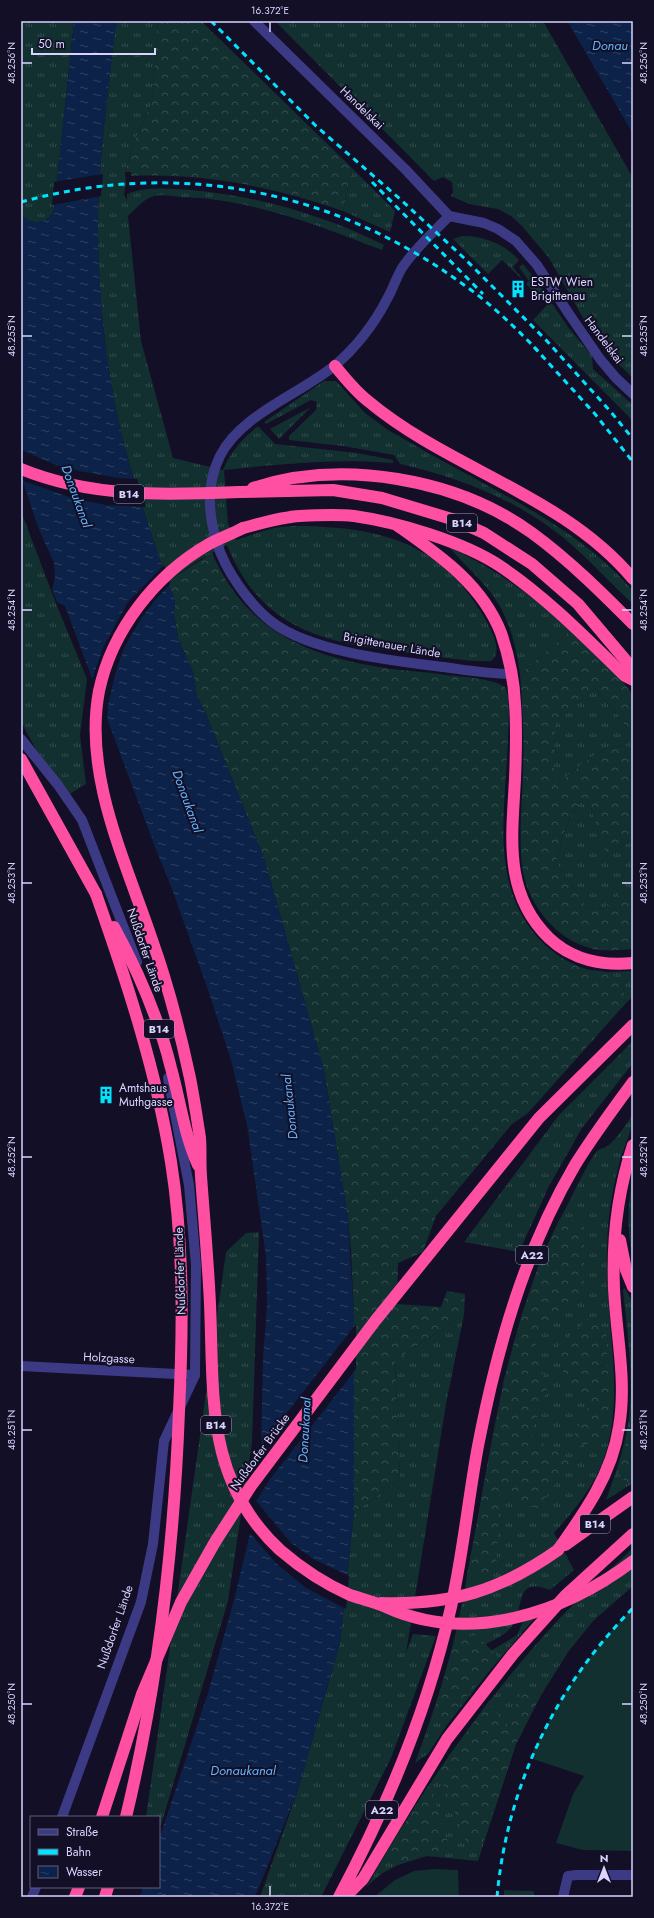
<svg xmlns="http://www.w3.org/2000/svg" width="654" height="1918" font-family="Jost,sans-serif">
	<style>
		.grass { fill: url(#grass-tufts) }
		.forest { fill: url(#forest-crowns) }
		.garden { fill: #12302f }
		.water { fill: url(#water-ripples) }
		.pier { fill: #130f26 }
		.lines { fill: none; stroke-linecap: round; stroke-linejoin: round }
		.minor { stroke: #3d3a85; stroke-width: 10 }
		.highway { stroke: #ff4fa3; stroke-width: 12 }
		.rail { stroke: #00e5ff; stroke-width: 3; stroke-dasharray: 6 5; stroke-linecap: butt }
		.highway-bridge { stroke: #ff4fa3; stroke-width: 12 }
		.ticks { fill: none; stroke: #d9d4ff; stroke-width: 1.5 }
		.labels { text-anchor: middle; stroke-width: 4; stroke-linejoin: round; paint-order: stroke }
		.shield { fill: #130f26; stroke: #9e99be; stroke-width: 1 }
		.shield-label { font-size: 11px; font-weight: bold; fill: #d9d4ff }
		.street-label { font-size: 12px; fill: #d9d4ff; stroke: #130f26 }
		.poi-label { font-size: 12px; fill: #d9d4ff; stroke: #130f26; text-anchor: start }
		.water-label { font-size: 13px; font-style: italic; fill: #62b6ff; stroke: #130f26 }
		.neatline { fill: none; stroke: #d9d4ff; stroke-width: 1.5 }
		.ticks-label { font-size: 10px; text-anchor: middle; fill: #d9d4ff }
	</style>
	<defs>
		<pattern id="grass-tufts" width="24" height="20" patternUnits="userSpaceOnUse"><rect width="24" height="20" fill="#12302f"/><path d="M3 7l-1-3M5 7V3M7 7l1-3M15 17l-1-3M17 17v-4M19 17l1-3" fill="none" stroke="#344d4e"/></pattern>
		<pattern id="forest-crowns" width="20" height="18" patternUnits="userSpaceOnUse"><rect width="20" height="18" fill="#12302f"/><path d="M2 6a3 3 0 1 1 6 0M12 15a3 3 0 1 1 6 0" fill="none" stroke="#344d4e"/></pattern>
		<pattern id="water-ripples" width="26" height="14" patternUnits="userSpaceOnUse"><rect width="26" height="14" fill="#0c2248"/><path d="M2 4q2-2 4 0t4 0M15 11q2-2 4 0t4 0" fill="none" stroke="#2f4163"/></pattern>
	</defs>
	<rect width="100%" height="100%" fill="#130f26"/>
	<!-- grass -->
	<g class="grass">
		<path d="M21 21H74L54 209C49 224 30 227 21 214Z"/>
		<path d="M116 21H158L152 102 134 142 125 172 126 183 124 194 127 201V194C147 186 170 189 191 190 258 196 324 215 384 245L382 250C317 225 252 199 181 197 173 196 162 194 154 196 144 198 135 210 128 216L141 341 173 458 223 470C231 451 242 439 258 426L275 444 357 453 393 460V463C336 458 280 464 224 470L228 524 236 540C248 536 261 531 274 528 291 525 309 526 325 527 397 531 447 553 484 617 489 626 499 643 496 654 496 656 493 659 491 661 467 662 442 657 418 654 332 644 263 635 227 545L199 560 167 582C152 535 135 487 123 440 106 370 98 297 98 226 98 158 109 89 116 21Z"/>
		<polygon points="275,21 543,21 633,178 633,378 606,352 586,323 549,258 521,225 511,216 498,209 469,204 451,196 453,192 452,182 443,177 434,181"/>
		<polygon points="352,168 395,211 390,232 343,211"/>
		<path d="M462 236C485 236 504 244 519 260L513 267 523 280 502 260 488 274 453 239Z"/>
		<polygon points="523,264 536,280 568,327 592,356 593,369 633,405 633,421 533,320 547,305 526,284 529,281 519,267"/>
		<path d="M324 381H336L365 413 388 430C420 448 451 466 483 483 538 513 592 543 633 591V604C610 583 589 559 565 539 516 499 460 478 400 464L394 455 343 446 289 440V436L316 410 317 402 311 400 266 424 264 422Z"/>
		<polygon points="311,407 279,439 270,429"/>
		<polygon points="21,511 55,601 87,679 80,735 86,784 63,798 21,722"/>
		<path d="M450 548C496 568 533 598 572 629L520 674C516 646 509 616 491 593 479 577 463 564 450 548Z"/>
		<polygon points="595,688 633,735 633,747 609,746 589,759 554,786 554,720"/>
		<path d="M580 802 591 807 602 846 620 848 633 837V889L618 895 603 909 586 907 556 862C563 838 565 822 580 802Z"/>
		<polygon points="633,971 633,996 626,1003 622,982 608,972"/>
		<polygon points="633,1041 633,1063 582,1128 549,1186 519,1252 464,1242 559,1115"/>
		<path d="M633 1114C633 1130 624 1146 620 1161 614 1182 610 1204 608 1226 607 1248 606 1271 608 1293 611 1352 625 1419 597 1475 586 1496 570 1515 554 1533L574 1570 550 1590C514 1576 525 1606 512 1626 506 1635 494 1640 484 1645L489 1652 517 1635 523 1621 534 1619 491 1669 447 1725 428 1754 415 1763C433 1714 450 1664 460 1613 489 1473 500 1328 570 1200 575 1190 591 1157 597 1151 600 1148 606 1148 609 1145 618 1137 626 1124 633 1114Z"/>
		<path d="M633 1175V1262C627 1229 627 1208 633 1175Z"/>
		<polygon points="259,1232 252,1442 228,1601 161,1825 159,1824 159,1817 146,1817 226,1252 246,1233"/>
		<path d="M625 1288 633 1303V1483L606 1500C616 1473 625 1446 629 1418 634 1376 627 1331 623 1290Z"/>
		<polygon points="464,1315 446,1404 406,1653 413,1634 436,1636 391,1758 321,1897 260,1897 298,1790 340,1643 354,1512 400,1480 395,1360"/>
		<path d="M633 1548V1586L593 1621 568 1652 540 1697 516 1744 478 1861 426 1856 398 1865 381 1874 367 1886C421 1791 484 1700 559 1619 582 1595 608 1572 633 1548Z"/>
	</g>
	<!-- forest -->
	<g class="forest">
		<path d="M158 21H201L352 168 343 211C274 187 205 173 131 176V172H125L134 142 152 102Z"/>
		<path d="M212 553C247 633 309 657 391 669 409 671 428 672 446 675 462 677 492 678 505 687 511 698 508 724 508 738 506 809 487 889 544 944 556 955 570 964 586 969 592 971 600 970 607 972 612 973 617 979 622 982L626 1003 528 1113 512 1124 436 1216 423 1252 398 1263 397 1304 441 1307 447 1291 465 1294 464 1315 395 1360 400 1480 354 1512V1317L351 1251 348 1218 324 1070 264 858 206 714 197 696 193 672 178 638 174 614 175 599 167 582Z"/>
		<path d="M572 629 620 678 633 695V735L595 688 555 720 554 786 589 759 609 746 633 747V837L620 848 608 852 602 847 591 807 580 802C565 822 563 838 556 862L586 907 603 909 618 895 633 889V949C622 950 611 951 600 950 561 945 530 909 523 872 518 840 522 806 523 774 524 740 523 708 520 674Z"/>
		<polygon points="560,1218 584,1222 584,1288 534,1337 547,1390 530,1435 572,1461 537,1509 500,1491 496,1570 466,1580 504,1379 521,1317 540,1261"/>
		<polygon points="588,1319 606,1332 610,1414 607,1429 599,1441 567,1450 591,1401 566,1386 558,1346"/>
		<polygon points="633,1427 633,1478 627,1483 617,1472"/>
		<polygon points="477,1635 498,1657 447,1722 432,1718 455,1639"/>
		<polygon points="522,1690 540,1697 516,1744 482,1845 469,1848 438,1772 489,1701 506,1728"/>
		<polygon points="430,1783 451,1853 426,1856 398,1865 387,1852"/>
	</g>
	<!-- garden -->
	<g class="garden">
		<path d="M633 1608V1851L583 1850 556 1843 573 1794 584 1776 530 1758C557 1701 589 1652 633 1608Z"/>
		<polygon points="435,1869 458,1870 459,1897 374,1897 395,1880 414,1871"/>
		<polygon points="504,1890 534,1891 534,1897 504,1897"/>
	</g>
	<!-- water -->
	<g class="water">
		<path d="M74 21H116C109 89 98 158 98 226 98 297 106 370 123 440 135 487 152 535 167 582L175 599 174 614 178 638 193 672 197 696 206 714 264 858 324 1070 348 1218 354 1317V1512L340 1643 298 1790 255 1897H140L143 1887H159V1839L208 1693 234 1600 253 1521 261 1450 263 1357 267 1307 266 1257 247 1125 231 1060 207 987 172 889 155 847 65 606 57 602 52 590 55 577 54 563 38 527 21 476V214C30 227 49 224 54 209Z"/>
		<polygon points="568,21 633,21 633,134 569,24"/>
	</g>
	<!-- pier -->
	<g class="pier">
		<polygon points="103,174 101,196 52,205 54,182"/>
		<polygon points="21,450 56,465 84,472 118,478 137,479 146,507 106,505 72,498 21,480"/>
		<polygon points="164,565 170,584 155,600 140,620 124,648 115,674 108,705 107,728 91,685 95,671 103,648 128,602"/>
		<polygon points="356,1324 356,1369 270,1479 256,1501 291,1543 313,1559 349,1576 346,1609 305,1587 277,1564 249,1532 251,1521 259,1449"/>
	</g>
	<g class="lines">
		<!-- minor -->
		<g class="minor">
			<polyline points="254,21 405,169 449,216 484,223 498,229 516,241 537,265 569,314 600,359 616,378 633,394"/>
			<path d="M449 216C433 233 415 248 402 268 396 278 393 289 387 299 375 323 355 349 334 366 300 394 240 415 220 456 206 484 208 514 217 543 225 570 249 604 272 622 311 652 394 661 443 667 466 670 489 674 512 674"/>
			<polyline points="21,739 58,785 82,820 137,962"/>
			<polyline points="21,1366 195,1375"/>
			<polyline points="62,1817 141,1602 153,1544 164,1441 195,1375 196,1265 189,1185 168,1078"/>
			<polyline points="32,1897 36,1887"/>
			<polyline points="563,1897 568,1876 576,1875 633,1875"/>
		</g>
		<!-- highway -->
		<g class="highway">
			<path d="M335 366C345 378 355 391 368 401 449 469 563 495 633 579"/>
			<path d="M253 488C342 459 456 478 532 533 569 560 601 592 633 624"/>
			<polyline points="239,492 333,490 382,498 455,520 484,533 532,564 578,604 633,669"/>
			<path d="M398 526C439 555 482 584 501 633 509 656 514 680 515 704 517 729 516 754 515 779 512 837 503 893 549 938 572 960 603 966 633 963"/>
			<path d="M243 528C262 523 281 517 300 516 317 515 337 514 354 516 397 522 464 542 500 566 546 597 585 637 625 676L633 680"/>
			<polyline points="21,759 96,894"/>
			<polyline points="620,1240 626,1270 633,1287"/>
			<polyline points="565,1545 633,1497"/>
			<path d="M558 1550C585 1512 612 1474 619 1427 627 1381 616 1334 614 1288 612 1240 618 1190 633 1145"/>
			<polyline points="102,1817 142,1694 181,1602 215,1542 251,1486 375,1321 539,1118 633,1025"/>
			<polyline points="75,1897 79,1887"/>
			<polyline points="105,1897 108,1887"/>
			<path d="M339 1897C388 1805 428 1709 451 1607 463 1554 468 1500 478 1446 497 1348 524 1252 575 1165 593 1136 613 1109 633 1082"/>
			<polyline points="345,1897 363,1879 447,1739 513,1654 565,1596 633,1534"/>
		</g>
		<!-- rail -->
		<g class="rail">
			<polyline points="211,21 316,126 400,199 464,258 546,340 611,412 633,439"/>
			<polyline points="372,182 483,294"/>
			<path d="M21 202C177 159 333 189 464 285 491 304 515 327 538 351"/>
			<polyline points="534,347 595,414 633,462"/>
			<path d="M497 1897C507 1786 555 1687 633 1608"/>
		</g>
		<!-- highway-bridge -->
		<g class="highway-bridge">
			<path d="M21 469C92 498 165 495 239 492"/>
			<path d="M243 528C232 534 220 538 209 544 155 575 112 630 99 691 83 775 126 862 152 940 168 985 180 1031 190 1078 194 1098 197 1118 200 1138 201 1151 200 1163 201 1176 204 1218 208 1261 210 1304 214 1397 205 1480 280 1550 301 1568 325 1584 350 1595 362 1599 374 1602 386 1607 469 1645 564 1613 633 1561"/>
			<path d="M96 894C127 982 156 1070 171 1162 184 1244 183 1328 179 1411 174 1548 158 1684 126 1817"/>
			<path d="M114 927C138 971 159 1019 171 1068 180 1100 184 1134 198 1165"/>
			<path d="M381 1603C452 1605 500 1591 558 1550"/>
		</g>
	</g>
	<!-- ticks -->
	<path class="ticks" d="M270 22V32M22 63H32M622 63H632M22 336H32M622 336H632M22 610H32M622 610H632M22 883H32M622 883H632M22 1157H32M622 1157H632M22 1430H32M622 1430H632M22 1704H32M622 1704H632M270 1886V1896"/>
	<!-- icons -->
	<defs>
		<g id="building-bare" transform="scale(1.38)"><path d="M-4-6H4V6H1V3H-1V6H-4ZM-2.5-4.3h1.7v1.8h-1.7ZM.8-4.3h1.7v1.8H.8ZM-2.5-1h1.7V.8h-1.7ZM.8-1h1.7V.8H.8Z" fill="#00e5ff" stroke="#130f26" stroke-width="2.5" paint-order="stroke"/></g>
	</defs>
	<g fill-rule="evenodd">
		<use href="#building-bare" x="518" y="289"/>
		<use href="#building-bare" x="106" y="1095"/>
	</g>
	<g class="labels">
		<!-- shield labels -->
		<g class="shield">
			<rect x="114" y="485" width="30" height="18" rx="3"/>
			<rect x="447" y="514" width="30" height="18" rx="3"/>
			<rect x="144" y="1020" width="30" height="18" rx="3"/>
			<rect x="516" y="1246" width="32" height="18" rx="3"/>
			<rect x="201" y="1416" width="30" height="18" rx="3"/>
			<rect x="580" y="1515" width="30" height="18" rx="3"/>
			<rect x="366" y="1801" width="32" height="18" rx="3"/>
		</g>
		<g class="shield-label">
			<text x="129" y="498">B14</text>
			<text x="462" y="527">B14</text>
			<text x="159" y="1033">B14</text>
			<text x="532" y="1259">A22</text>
			<text x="216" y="1429">B14</text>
			<text x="595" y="1528">B14</text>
			<text x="382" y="1814">A22</text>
		</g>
		<!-- street labels -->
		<g class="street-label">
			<text transform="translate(362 108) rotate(44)" y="4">Handelskai</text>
			<text transform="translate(604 340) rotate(53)" y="4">Handelskai</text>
			<text transform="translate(392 645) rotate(10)" y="4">Brigittenauer Lände</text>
			<text transform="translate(145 950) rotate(71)" y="4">Nußdorfer Lände</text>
			<text transform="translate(180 1271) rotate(-92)" y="4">Nußdorfer Lände</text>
			<text transform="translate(109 1358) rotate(3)" y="4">Holzgasse</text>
			<text transform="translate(260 1452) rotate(-54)" y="4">Nußdorfer Brücke</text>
			<text transform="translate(115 1627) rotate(-71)" y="4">Nußdorfer Lände</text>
		</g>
		<!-- poi labels -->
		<g class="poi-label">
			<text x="531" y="286">ESTW Wien<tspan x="531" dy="14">Brigittenau</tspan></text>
			<text x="119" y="1092">Amtshaus<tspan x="119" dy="14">Muthgasse</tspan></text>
		</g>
		<!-- water labels -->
		<g class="water-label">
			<text x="610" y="50">Donau</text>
			<text transform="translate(77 496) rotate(70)" y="5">Donaukanal</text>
			<text transform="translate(188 801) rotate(70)" y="5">Donaukanal</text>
			<text transform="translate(289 1107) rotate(-96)" y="5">Donaukanal</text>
			<text transform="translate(304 1430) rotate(-87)" y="5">Donaukanal</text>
			<text x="243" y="1775">Donaukanal</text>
		</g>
	</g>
	<!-- border -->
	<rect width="654" height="1918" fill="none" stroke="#130f26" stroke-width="44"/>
	<!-- legend -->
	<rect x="30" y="1816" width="130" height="72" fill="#130f26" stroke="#625e7d"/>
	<rect x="38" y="1829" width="20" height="6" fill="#3d3a85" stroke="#625e7d"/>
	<text x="66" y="1836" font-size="12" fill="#d9d4ff">Straße</text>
	<rect x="38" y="1849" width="20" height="6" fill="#00e5ff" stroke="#625e7d"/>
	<text x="66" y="1856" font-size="12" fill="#d9d4ff">Bahn</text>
	<rect x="38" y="1866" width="20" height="12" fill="url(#water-ripples)" stroke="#625e7d"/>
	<text x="66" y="1876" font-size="12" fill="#d9d4ff">Wasser</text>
	<!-- north arrow -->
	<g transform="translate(604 1868)" stroke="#130f26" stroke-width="3" paint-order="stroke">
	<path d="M0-3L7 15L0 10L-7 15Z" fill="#d9d4ff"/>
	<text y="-6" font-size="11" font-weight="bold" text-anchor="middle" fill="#d9d4ff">N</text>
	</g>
	<!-- scale -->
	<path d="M32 48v6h123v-6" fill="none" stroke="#d9d4ff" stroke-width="2"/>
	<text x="38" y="48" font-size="12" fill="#d9d4ff" stroke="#130f26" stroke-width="3" paint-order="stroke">50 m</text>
	<rect x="22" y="22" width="610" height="1874" class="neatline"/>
	<g class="ticks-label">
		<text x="270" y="14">16.372°E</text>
		<text transform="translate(11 63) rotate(-90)" y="4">48.256°N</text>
		<text transform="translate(643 63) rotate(-90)" y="4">48.256°N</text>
		<text transform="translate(11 336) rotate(-90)" y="4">48.255°N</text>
		<text transform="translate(643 336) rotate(-90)" y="4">48.255°N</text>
		<text transform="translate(11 610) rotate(-90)" y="4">48.254°N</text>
		<text transform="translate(643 610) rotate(-90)" y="4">48.254°N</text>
		<text transform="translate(11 883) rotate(-90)" y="4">48.253°N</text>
		<text transform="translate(643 883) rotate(-90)" y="4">48.253°N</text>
		<text transform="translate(11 1157) rotate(-90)" y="4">48.252°N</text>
		<text transform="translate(643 1157) rotate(-90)" y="4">48.252°N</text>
		<text transform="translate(11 1430) rotate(-90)" y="4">48.251°N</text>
		<text transform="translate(643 1430) rotate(-90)" y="4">48.251°N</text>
		<text transform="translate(11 1704) rotate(-90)" y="4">48.250°N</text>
		<text transform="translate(643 1704) rotate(-90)" y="4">48.250°N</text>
		<text x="270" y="1910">16.372°E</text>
	</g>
</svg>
